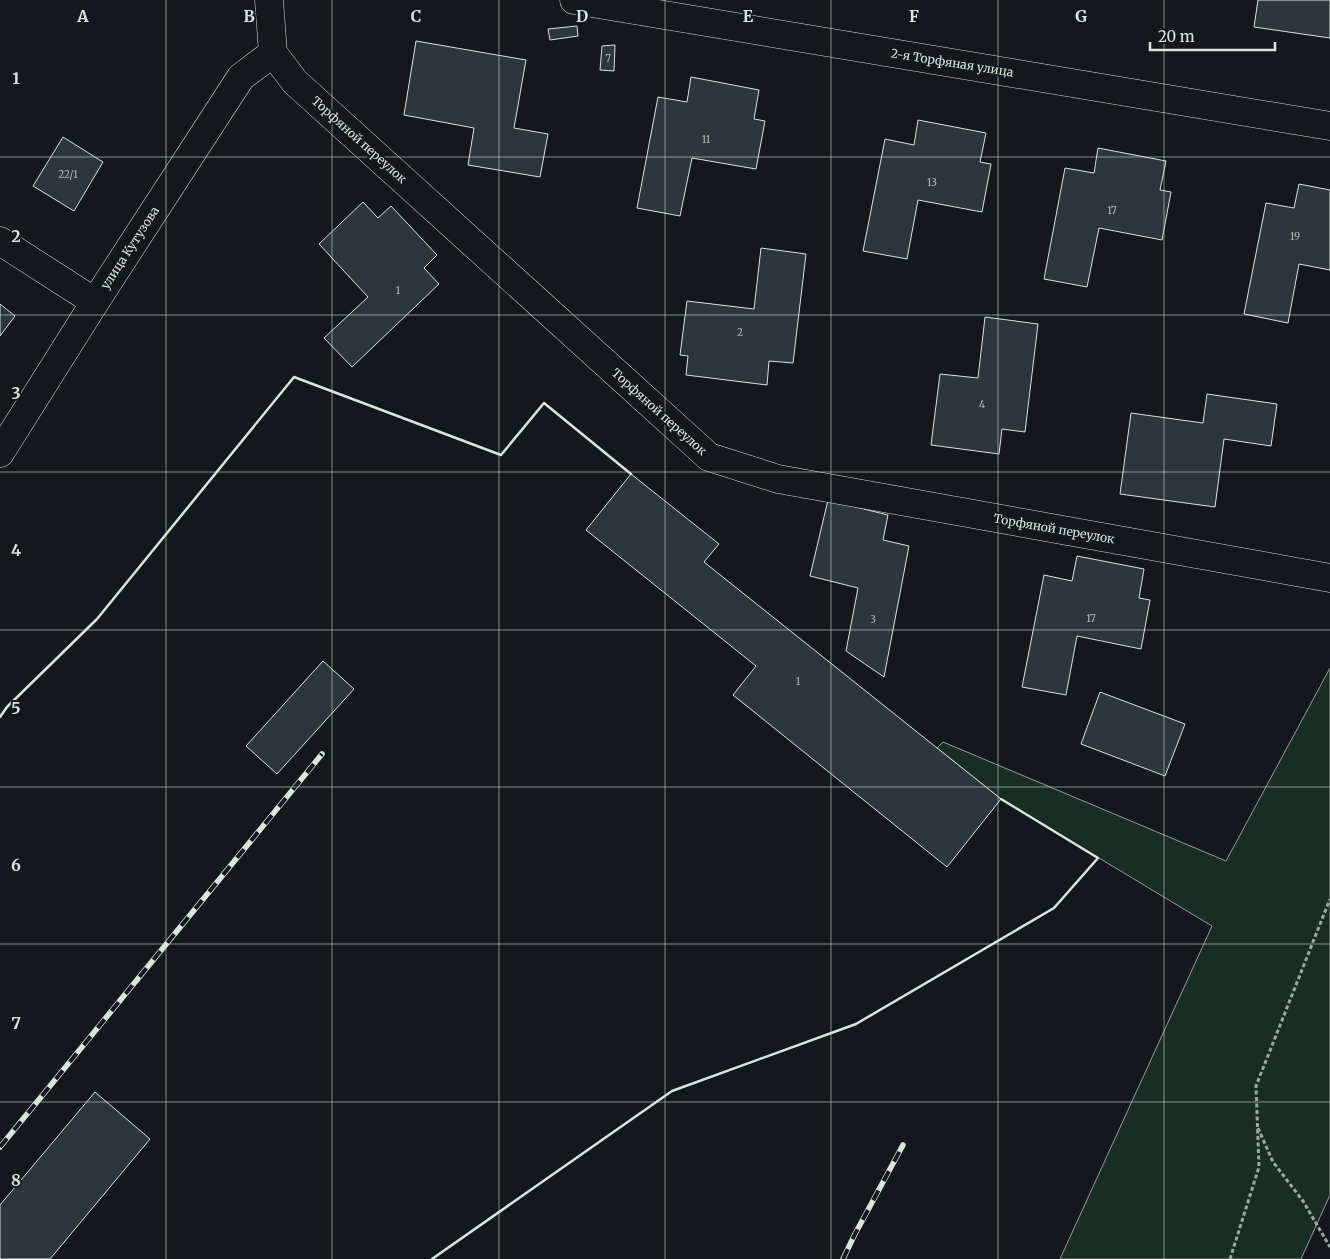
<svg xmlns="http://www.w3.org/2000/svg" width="1330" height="1259" font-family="Merriweather,serif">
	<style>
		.green { fill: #1a2d24; stroke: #939e99 }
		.building { fill: #2c363c; stroke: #d8e6dc }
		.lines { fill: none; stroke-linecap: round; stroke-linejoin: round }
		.street-casing { stroke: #d8e6dc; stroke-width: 29 }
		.path { stroke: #9da8a2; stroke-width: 3; stroke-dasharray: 4 2.5; stroke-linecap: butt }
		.street { stroke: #14181c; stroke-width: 28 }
		.rail-casing { stroke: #d8e6dc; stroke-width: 5.5 }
		.rail { stroke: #14181c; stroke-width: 4; stroke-dasharray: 11; stroke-linecap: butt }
		.wall { stroke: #d8e6dc; stroke-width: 2.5 }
		.grid { fill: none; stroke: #d8e6dc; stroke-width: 1; stroke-opacity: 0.55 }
		.labels { text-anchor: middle; stroke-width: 4; stroke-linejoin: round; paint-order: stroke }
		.number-label { font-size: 10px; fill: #adbab4 }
		.street-label { font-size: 12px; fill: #d8e6dc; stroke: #14181c }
		.grid-label { font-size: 16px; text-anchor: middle; font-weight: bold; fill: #d8e6dc; stroke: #14181c; stroke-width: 4; stroke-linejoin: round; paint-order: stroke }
	</style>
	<rect width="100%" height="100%" fill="#14181c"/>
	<!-- green -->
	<polygon class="green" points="1330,668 1330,1195 1301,1259 1060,1259 1212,926 1001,799 937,748 943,742 1226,861"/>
	<!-- building -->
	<g class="building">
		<polygon points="1258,0 1330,0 1330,38 1254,27"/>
		<polygon points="577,26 578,36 550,40 548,29"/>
		<polygon points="416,41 526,60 514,128 548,134 540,177 468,165 474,128 404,115"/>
		<polygon points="615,45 614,71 600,70 602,46"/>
		<polygon points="691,77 759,90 754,119 765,121 756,169 692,158 680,216 637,208 658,97 687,102"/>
		<polygon points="918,120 986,133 980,162 991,164 982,212 918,200 907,259 863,251 885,139 914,145"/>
		<polygon points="63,137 103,162 74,211 33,186"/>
		<polygon points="1098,148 1166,161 1160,190 1171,192 1162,240 1099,228 1087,287 1044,279 1065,168 1094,173"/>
		<polygon points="1299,184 1330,190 1330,270 1299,264 1288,323 1244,314 1266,203 1294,208"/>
		<polygon points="363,202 378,218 391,206 437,255 424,268 439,284 352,367 324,338 368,297 319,244"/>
		<polygon points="761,248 806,254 793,363 769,361 767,385 686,375 688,356 680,355 687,301 754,309"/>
		<polygon points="0,304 15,316 0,336"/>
		<polygon points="985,317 1038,324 1025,432 1002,429 999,454 931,445 940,374 978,378"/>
		<polygon points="1207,394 1277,404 1271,446 1224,439 1215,507 1120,494 1131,413 1203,423"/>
		<polygon points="631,474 719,544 704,562 1001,799 947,867 733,695 756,666 586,530"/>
		<polygon points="828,500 888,515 883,540 909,546 884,677 846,651 858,588 810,576"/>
		<polygon points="1077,556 1144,569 1139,598 1150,600 1141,649 1077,636 1066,695 1022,687 1044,575 1072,581"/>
		<polygon points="323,661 354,689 277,774 246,746"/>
		<polygon points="1100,692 1185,724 1165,776 1081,744"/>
		<polygon points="95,1092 150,1139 50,1259 0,1259 0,1205"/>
	</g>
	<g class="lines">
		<!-- street casing -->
		<g class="street-casing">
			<g id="street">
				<polyline points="269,0 273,53 295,82 709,457 778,479 1330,578"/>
				<polyline points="574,0 1330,126"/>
				<polyline points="0,241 95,302"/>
				<polyline points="0,453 95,302 241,77 273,53"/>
			</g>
		</g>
		<!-- path -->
		<g class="path">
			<polyline points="1258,1128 1273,1162 1303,1201 1330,1247"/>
			<polyline points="1230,1259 1259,1167 1256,1086 1330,899"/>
		</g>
		<!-- street -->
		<use href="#street" class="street"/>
		<!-- rail casing -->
		<g class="rail-casing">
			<g id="rail">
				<polyline points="0,1147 322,754"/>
				<polyline points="843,1259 855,1234 903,1145"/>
			</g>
		</g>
		<!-- rail -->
		<use href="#rail" class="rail"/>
		<!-- wall -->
		<g class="wall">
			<polyline points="0,717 7,707 97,619 294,377 501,455 544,403 631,474"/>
			<polyline points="432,1259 672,1091 856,1024 1054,908 1098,858 1001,799"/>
		</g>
	</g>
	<!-- grid -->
	<path class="grid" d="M166 0V1259M332 0V1259M499 0V1259M665 0V1259M831 0V1259M998 0V1259M1164 0V1259M0 157H1330M0 315H1330M0 472H1330M0 630H1330M0 787H1330M0 944H1330M0 1102H1330"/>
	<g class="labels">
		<!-- number labels -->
		<g class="number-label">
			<text x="608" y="62">7</text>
			<text x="706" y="143">11</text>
			<text x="68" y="178">22/1</text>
			<text x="932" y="186">13</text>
			<text x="1112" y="214">17</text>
			<text x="1295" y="240">19</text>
			<text x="398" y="294">1</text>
			<text x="740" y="336">2</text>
			<text x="982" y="408">4</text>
			<text x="1091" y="622">17</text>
			<text x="873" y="623">3</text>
			<text x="798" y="685">1</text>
		</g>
		<!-- street labels -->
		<g class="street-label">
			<text transform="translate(952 63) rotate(9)" y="4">2-я Торфяная улица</text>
			<text transform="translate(359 140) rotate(42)" y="4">Торфяной переулок</text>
			<text transform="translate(130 248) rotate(-57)" y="4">улица Кутузова</text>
			<text transform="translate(659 412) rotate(42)" y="4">Торфяной переулок</text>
			<text transform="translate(1054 529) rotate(10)" y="4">Торфяной переулок</text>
		</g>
	</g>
	<g class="grid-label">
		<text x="83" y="22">A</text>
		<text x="249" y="22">B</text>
		<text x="416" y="22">C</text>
		<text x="582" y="22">D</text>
		<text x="748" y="22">E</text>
		<text x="914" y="22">F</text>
		<text x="1081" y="22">G</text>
		<text x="16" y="84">1</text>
		<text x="16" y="242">2</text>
		<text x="16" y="399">3</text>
		<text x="16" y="556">4</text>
		<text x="16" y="714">5</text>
		<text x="16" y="871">6</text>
		<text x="16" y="1029">7</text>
		<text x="16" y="1186">8</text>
	</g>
	<!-- scale -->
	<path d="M1150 42v8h125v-8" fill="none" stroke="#d8e6dc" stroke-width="2.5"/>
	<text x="1158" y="42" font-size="15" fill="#d8e6dc" stroke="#14181c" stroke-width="4" paint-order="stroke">20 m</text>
</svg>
